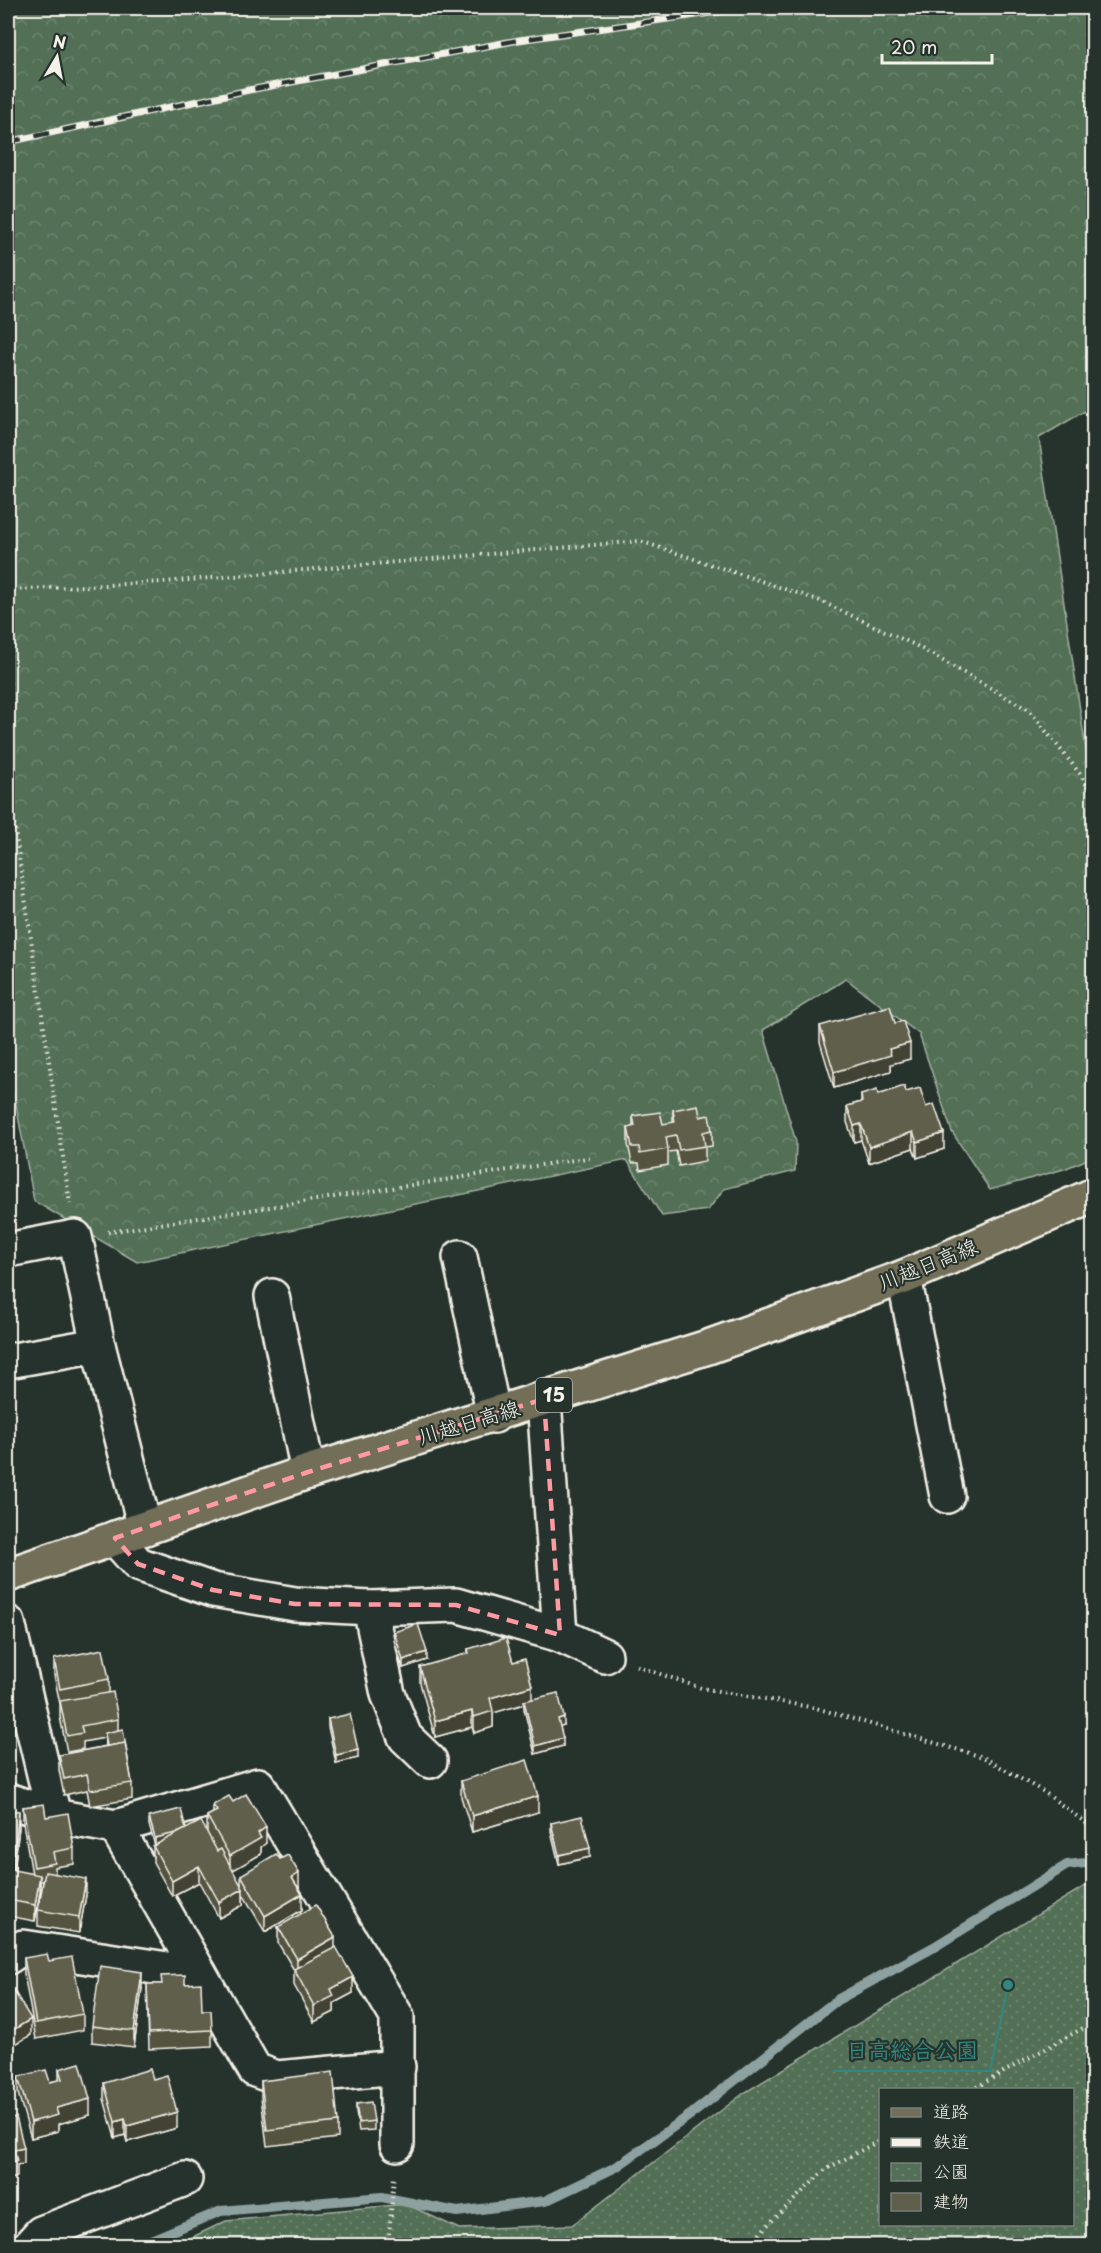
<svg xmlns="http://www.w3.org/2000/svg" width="1101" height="2253" font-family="'Playpen Sans','Klee One',sans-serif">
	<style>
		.forest { fill: url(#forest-crowns); stroke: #a3b0a0; stroke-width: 1.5 }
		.park { fill: url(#park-dots); stroke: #a3b0a0; stroke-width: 1.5; fill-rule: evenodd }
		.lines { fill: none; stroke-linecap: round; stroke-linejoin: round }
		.stream { stroke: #8ea1a1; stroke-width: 10 }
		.minor-casing { stroke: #f4f1e8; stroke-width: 38 }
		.major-casing { stroke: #f4f1e8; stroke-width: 38 }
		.path { stroke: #f4f1e8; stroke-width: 4; stroke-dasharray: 1.5 4.5; stroke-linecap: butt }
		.minor { stroke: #26332d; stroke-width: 33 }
		.major { stroke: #726e59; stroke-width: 33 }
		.rail-casing { stroke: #f4f1e8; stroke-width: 7 }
		.rail { stroke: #26332d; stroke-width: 4.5; stroke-dasharray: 14; stroke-linecap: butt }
		.wall { fill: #535240; stroke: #f4f1e8; stroke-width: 1.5 }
		.shaded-wall { fill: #434234; stroke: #f4f1e8; stroke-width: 1.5 }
		.building { fill: #605f4b; stroke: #f4f1e8; stroke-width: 1.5 }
		.marked { fill: none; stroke: #ff9aa2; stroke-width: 4.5; stroke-dasharray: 12 8; stroke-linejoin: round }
		.labels { text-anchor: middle; stroke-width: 4.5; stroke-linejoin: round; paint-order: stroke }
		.shield { fill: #26332d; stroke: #b6b8b0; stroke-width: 1.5 }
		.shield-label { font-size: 20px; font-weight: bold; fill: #f4f1e8 }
		.street-label { font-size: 21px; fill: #f4f1e8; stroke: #26332d }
		.leader { fill: none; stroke: #318880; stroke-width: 2 }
		.callout-dot { fill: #318880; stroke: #26332d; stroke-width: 2 }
		.callout-label { font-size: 22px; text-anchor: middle; font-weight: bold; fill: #318880; stroke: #26332d; stroke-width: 4.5; stroke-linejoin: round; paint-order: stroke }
	</style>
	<defs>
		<pattern id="forest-crowns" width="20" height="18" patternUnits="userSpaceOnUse" patternTransform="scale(1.5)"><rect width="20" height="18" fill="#527057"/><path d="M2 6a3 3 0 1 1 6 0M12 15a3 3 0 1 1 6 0" fill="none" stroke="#6c856f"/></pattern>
		<pattern id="park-dots" width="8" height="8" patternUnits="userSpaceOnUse" patternTransform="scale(1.5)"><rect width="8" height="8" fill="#527057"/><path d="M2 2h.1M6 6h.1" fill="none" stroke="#6c856f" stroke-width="1.8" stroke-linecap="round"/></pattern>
	</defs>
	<rect width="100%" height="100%" fill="#26332d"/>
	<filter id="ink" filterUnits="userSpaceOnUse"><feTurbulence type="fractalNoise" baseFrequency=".0167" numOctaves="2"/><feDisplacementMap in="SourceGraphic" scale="12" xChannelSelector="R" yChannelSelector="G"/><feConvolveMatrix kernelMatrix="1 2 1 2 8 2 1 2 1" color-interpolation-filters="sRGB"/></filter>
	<g filter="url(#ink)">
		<!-- forest -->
		<polygon class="forest" points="8,8 1093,8 1093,410 1083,412 1039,438 1093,796 1093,1157 1064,1169 990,1190 952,1132 919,1034 846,979 763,1030 796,1142 795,1171 724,1189 708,1210 662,1216 627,1160 137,1262 34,1201 8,1062"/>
		<!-- park -->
		<path class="park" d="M1093 1881V2245H176L226 2221 406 2204 459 2229 572 2225 744 2093ZM880 2090H1072V2224H880Z"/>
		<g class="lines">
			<!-- stream -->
			<polyline class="stream" points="136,2246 221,2211 382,2197 457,2212 545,2201 616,2167 693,2113 837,2000 934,1947 1067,1865 1094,1862"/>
			<!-- minor casing -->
			<g class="minor-casing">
				<g id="minor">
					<polyline points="8,1250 75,1237 98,1345 145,1528"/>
					<polyline points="460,1257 494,1416"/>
					<polyline points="904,1277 947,1496"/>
					<polyline points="272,1296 308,1472"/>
					<polyline points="8,1361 98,1345"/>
					<polyline points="544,1399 560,1635"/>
					<polyline points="115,1538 138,1564 213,1590 295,1604 370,1608 456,1605 560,1635 605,1656"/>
					<polyline points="370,1608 388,1694 405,1737 430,1761"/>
					<polyline points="8,1623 54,1816 116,1827 255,2070 277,2078 398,2067"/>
					<polyline points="8,1800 54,1816"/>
					<polyline points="116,1827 258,1785 397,2017 397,2144"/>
					<polyline points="8,1957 23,1947 200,1974"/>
					<polyline points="29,2246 41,2233 185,2179"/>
				</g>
			</g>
			<!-- major casing -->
			<g class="major-casing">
				<polyline id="major" points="8,1575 308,1472 708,1347 904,1277 1094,1195"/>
			</g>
			<!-- path -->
			<g class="path">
				<polyline points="8,590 165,582 640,541 818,600 915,645 1029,710 1081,775 1094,799"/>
				<polyline points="8,782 70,1204"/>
				<polyline points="108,1232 593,1157"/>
				<polyline points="637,1666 701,1688 816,1708 983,1757 1044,1792 1094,1829"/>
				<polyline points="971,2090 1094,2022"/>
				<polyline points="388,2246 394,2177"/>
				<polyline points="746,2246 825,2170 880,2140"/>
			</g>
			<!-- minor -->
			<use href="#minor" class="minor"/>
			<!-- major -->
			<use href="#major" class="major"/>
			<!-- rail casing -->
			<g class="rail-casing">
				<polyline id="rail" points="8,142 249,90 519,40 746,8"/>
			</g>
			<!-- rail -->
			<use href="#rail" class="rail"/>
		</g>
		<!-- wall -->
		<g class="wall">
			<polygon points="895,1023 910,1059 891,1064 891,1071 834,1088 820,1042 820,1026"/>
			<polygon points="906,1092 926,1107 944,1149 917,1158 913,1148 869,1163 861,1140 854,1142 847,1122 847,1106 861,1102 861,1095"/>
			<polygon points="673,1110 700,1117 712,1130 712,1146 705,1147 705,1161 679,1166 676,1151 668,1152 668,1165 640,1170 639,1163 632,1163 628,1144 628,1128 633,1127 633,1116 663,1124 673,1123"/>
			<polygon points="394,1632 427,1660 403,1668 394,1640"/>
			<polygon points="468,1649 513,1662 532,1699 564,1725 560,1726 563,1746 535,1754 524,1709 524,1704 493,1713 493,1727 474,1733 472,1727 435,1737 420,1683 420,1667 468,1654"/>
			<polygon points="54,1659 109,1679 109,1692 118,1719 118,1730 126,1747 132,1783 132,1799 90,1806 87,1790 64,1795 59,1770 59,1755 106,1746 105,1738 83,1742 83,1749 67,1752 60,1717 60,1704 54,1675"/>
			<polygon points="328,1719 358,1758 336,1763 328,1727"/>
			<polygon points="461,1781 538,1812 472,1832 461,1797"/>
			<polygon points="233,1802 266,1843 261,1847 261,1854 232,1870 241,1886 241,1875 299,1889 302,1910 265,1932 243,1894 243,1905 219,1918 199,1882 172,1896 153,1862 153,1846 155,1846 149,1825 149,1817 186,1829 207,1832 207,1816 213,1813 213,1805"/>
			<polygon points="23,1807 46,1817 74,1848 74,1864 55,1867 55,1873 86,1895 79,1933 38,1926 38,1910 43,1881 40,1881 40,1891 35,1921 8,1916 8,1810 19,1827 14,1871 32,1874 23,1823"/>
			<polygon points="551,1823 590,1857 559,1864 551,1831"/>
			<polygon points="278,1927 335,1948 353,1993 334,2003 334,2012 314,2022 294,1985 294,1970 278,1943"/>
			<polygon points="24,1958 49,1961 83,2014 83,2030 36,2039 24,1974"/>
			<polygon points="147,1984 185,1984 202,2010 212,2030 212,2046 149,2049"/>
			<polygon points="142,1988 134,2047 92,2042 92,2026"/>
			<polygon points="59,2069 90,2115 58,2124 58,2131 31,2138 18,2093 18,2077 50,2082 59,2080"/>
			<polygon points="153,2079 177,2128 127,2142 125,2135 115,2138 104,2099 104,2083"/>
			<polygon points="261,2081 338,2122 338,2138 267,2146 261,2097"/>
			<polygon points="356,2104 374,2121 374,2130 359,2131 356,2112"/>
		</g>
		<!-- shaded-wall -->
		<g class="shaded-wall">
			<polygon points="910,1043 910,1059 891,1064 891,1071 834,1088 834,1072 889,1049"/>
			<polygon points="861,1124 861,1140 854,1142 854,1126"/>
			<polygon points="913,1132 913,1148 869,1163 869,1147"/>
			<polygon points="944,1133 944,1149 917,1158 917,1142"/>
			<polygon points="427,1652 427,1660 403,1668 403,1660"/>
			<polygon points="532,1686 532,1702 524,1701 524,1704 493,1713 493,1727 474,1733 474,1717 490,1698"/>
			<polygon points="472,1711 472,1727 435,1737 435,1721"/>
			<polygon points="564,1717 564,1725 558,1727 558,1719"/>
			<polygon points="563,1738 563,1746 535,1754 535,1746"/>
			<polygon points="358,1750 358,1758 336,1763 336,1755"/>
			<polygon points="538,1796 538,1812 472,1832 472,1816"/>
			<polygon points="19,1811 19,1827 13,1879 13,1863"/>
			<polygon points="266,1827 266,1843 261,1847 261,1854 230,1872 230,1856 258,1833"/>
			<polygon points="186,1830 155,1847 155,1838"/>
			<polygon points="590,1848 590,1857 559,1864 559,1855"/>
			<polygon points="199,1866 199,1882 172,1896 172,1881"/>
			<polygon points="299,1873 299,1889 292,1878"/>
			<polygon points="40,1875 40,1891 35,1921 35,1905"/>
			<polygon points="86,1879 86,1895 79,1933 79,1917"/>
			<polygon points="243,1889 243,1905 219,1918 219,1902"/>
			<polygon points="302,1894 302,1910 265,1932 265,1916"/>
			<polygon points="335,1937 335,1953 297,1975 297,1959"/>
			<polygon points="142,1972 142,1988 134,2047 134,2031"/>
			<polygon points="353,1977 353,1993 334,2003 334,2012 314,2022 314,2006 331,1989"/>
			<polygon points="31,2019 31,2035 12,2046 12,2057 8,2060 8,2033"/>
			<polygon points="90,2099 90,2115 58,2124 58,2131 31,2138 31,2122 56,2108"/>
			<polygon points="177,2112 177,2128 127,2142 127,2126"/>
			<polygon points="125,2119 125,2135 115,2138 115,2122"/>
			<polygon points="24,2148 24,2164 17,2165 17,2177 8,2180 8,2164 14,2150"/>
		</g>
		<!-- building -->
		<g class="building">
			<polygon points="890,1006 895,1023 903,1021 910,1043 889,1049 891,1055 834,1072 820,1026"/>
			<polygon points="904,1086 906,1092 920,1088 926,1107 934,1104 944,1133 917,1142 913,1132 869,1147 861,1124 854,1126 847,1106 862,1102 861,1095 877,1090 878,1095"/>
			<polygon points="698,1105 700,1117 709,1115 712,1130 703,1132 705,1146 679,1150 676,1135 666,1137 668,1149 640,1154 639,1147 632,1147 628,1128 635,1126 633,1116 660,1112 663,1124 675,1122 673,1110"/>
			<polygon points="418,1624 427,1652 403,1660 394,1632"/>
			<polygon points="506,1638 513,1662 525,1659 532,1686 490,1698 493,1711 474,1717 472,1711 435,1721 420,1667 469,1653 468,1649"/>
			<polygon points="103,1649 109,1679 60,1689 54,1659"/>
			<polygon points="113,1692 118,1719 81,1726 83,1733 67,1736 60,1701"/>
			<polygon points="558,1693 564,1717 558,1719 563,1738 535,1746 524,1701"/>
			<polygon points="350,1714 358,1750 336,1755 328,1719"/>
			<polygon points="123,1729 126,1747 125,1743 107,1746 105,1733"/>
			<polygon points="125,1743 132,1783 90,1790 87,1774 64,1779 59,1755"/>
			<polygon points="527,1760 538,1796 472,1816 461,1781"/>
			<polygon points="246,1794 266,1827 258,1833 261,1838 230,1856 207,1816 217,1811 213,1805 229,1796 233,1802"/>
			<polygon points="44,1804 46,1817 68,1813 74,1848 53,1852 55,1863 34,1867 23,1807"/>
			<polygon points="181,1809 186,1829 180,1832 155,1838 149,1817"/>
			<polygon points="8,1810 19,1811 13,1863 8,1862"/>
			<polygon points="582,1816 590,1848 559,1855 551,1823"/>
			<polygon points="201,1821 217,1851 221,1849 243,1889 219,1902 199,1866 172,1881 153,1846"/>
			<polygon points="276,1854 280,1859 288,1855 299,1873 292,1878 302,1894 265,1916 241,1875"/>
			<polygon points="8,1869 40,1875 35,1905 8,1900"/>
			<polygon points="45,1872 86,1879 79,1917 38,1910"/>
			<polygon points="316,1905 335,1937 297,1959 278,1927"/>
			<polygon points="336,1947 353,1977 331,1989 334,1996 314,2006 294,1969"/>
			<polygon points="47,1954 49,1961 72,1957 83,2014 36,2023 24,1958"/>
			<polygon points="100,1966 142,1972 134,2031 92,2026"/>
			<polygon points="185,1975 185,1984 201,1983 202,2010 211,2010 212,2030 149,2033 147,1984 162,1984 161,1976"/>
			<polygon points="8,1981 31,2019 8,2033 12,2041 8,2044"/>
			<polygon points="80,2063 90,2099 56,2108 58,2115 31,2122 18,2077 46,2070 50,2082 62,2079 59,2069"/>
			<polygon points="150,2069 153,2079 167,2075 177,2112 127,2126 125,2119 115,2122 104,2083"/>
			<polygon points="333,2072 338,2122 267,2130 261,2081"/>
			<polygon points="371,2102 374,2121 359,2123 356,2104"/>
			<polygon points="16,2117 24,2148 14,2150 17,2161 8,2164 8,2119"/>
		</g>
	</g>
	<!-- marked area -->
	<path class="marked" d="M544 1399 560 1635 456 1605 295 1604 213 1590 138 1564 115 1538 308 1472Z"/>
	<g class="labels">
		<!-- shield labels -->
		<rect class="shield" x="536" y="1378" width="36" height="34" rx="4.5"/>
		<g class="shield-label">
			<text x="554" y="1402">15</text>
		</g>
		<!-- street labels -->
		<g class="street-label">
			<text transform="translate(928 1265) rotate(-22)" y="7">川越日高線</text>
			<text transform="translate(469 1423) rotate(-17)" y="7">川越日高線</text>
		</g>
	</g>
	<!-- callouts -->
	<path class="leader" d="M1008 1985L990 2071H834"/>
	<circle class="callout-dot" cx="1008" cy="1985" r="6"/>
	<g class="callout-label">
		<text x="912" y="2058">日高総合公園</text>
	</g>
	<!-- margin -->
	<rect width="1101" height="2253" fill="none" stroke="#26332d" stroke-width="30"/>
	<rect x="15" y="15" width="1071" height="2223" fill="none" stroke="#f4f1e8" stroke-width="2" filter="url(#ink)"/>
	<!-- legend -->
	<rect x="879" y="2088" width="195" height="138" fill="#26332d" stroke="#787f78" stroke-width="1.5"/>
	<rect x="891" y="2108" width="30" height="9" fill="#726e59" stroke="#787f78" stroke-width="1.5"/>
	<text x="933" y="2118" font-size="18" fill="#f4f1e8">道路</text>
	<rect x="891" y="2138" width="30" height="9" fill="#f4f1e8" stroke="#787f78" stroke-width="1.5"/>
	<text x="933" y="2148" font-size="18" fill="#f4f1e8">鉄道</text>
	<rect x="891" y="2163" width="30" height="18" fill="url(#park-dots)" stroke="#787f78" stroke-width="1.5"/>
	<text x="933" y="2178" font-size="18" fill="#f4f1e8">公園</text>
	<rect x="891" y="2193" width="30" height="18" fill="#605f4b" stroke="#787f78" stroke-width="1.5"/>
	<text x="933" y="2208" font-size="18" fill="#f4f1e8">建物</text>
	<!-- north arrow -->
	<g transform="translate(57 57) rotate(10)" stroke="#26332d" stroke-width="4.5" paint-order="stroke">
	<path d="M0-4.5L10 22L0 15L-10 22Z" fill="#f4f1e8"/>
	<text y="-9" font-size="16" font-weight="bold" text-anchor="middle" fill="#f4f1e8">N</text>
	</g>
	<!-- scale -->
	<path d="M882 54v9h110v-9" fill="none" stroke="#f4f1e8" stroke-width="3"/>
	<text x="891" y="54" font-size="18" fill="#f4f1e8" stroke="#26332d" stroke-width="4.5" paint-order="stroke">20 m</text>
</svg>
